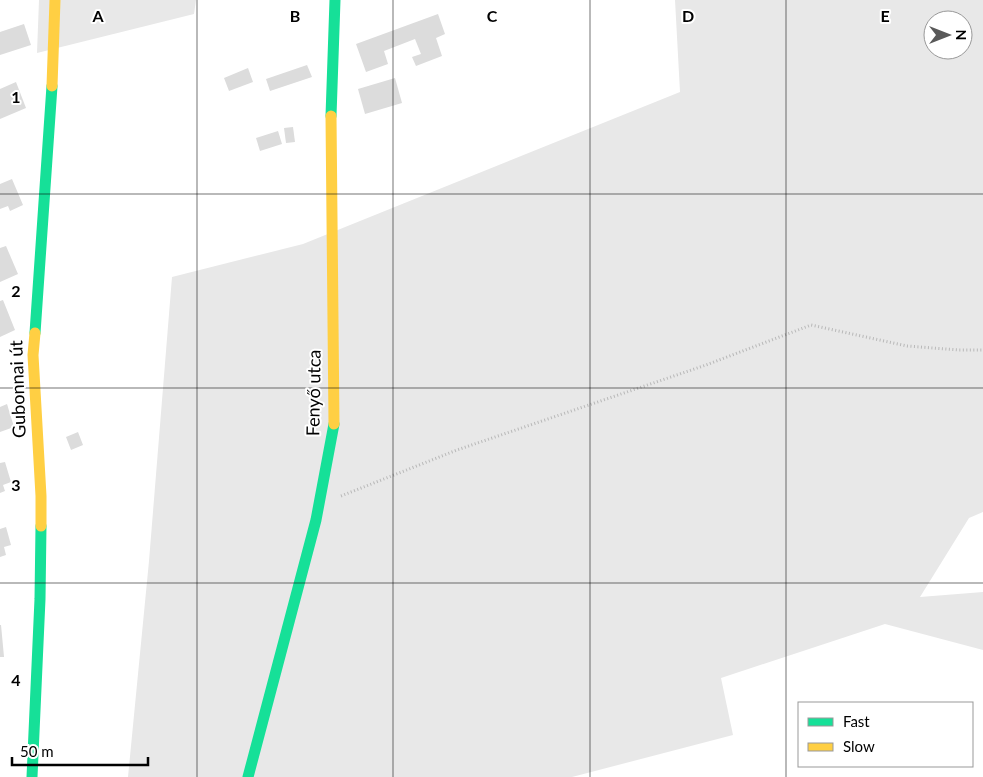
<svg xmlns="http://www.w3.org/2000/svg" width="983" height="777" font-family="Lato,sans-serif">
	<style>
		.green { fill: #e8e8e8; fill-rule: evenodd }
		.building { fill: #dcdcdc }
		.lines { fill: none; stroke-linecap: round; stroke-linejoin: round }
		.path { stroke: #b8b8b8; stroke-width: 3; stroke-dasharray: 1 2.5; stroke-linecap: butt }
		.fast { stroke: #16e098; stroke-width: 11 }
		.slow { stroke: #ffcf43; stroke-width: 11 }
		.grid { fill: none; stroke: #000; stroke-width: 1; stroke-opacity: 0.55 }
		.labels { text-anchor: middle; stroke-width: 4; stroke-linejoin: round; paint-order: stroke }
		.street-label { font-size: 18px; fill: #000; stroke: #fff }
		.grid-label { font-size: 16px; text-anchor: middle; font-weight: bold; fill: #000; stroke: #fff; stroke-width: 4; stroke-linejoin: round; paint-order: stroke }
	</style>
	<rect width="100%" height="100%" fill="#fff"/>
	<!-- green -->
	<g class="green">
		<polygon points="39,0 196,0 194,14 37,53"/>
		<path d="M675 0H983V512L969 518 920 597 983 592V650L885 624 721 678 733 735 572 777H128L149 561 172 277 303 244 680 92ZM933 20H963V50H933Z"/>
	</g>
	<!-- building -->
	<g class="building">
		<polygon points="438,14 445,34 436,38 442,56 416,66 412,57 421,54 415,39 384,51 388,64 366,72 356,44"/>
		<polygon points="24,24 31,45 0,55 0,32"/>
		<polygon points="307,65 312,77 270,91 266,79"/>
		<polygon points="248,68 253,82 229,91 224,78"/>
		<polygon points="395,78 402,103 365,114 358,89"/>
		<polygon points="16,82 26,108 0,119 0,89"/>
		<polygon points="293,127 295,142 286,143 284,128"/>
		<polygon points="278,131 282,144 260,151 256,138"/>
		<polygon points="12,179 23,205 10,211 8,206 0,209 0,184"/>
		<polygon points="6,246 18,274 0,282 0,248"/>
		<polygon points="3,300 15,330 0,337 0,301"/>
		<polygon points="7,404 14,427 0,432 0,407"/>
		<polygon points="78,432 83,445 71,450 66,437"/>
		<polygon points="5,462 11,482 3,485 5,491 0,493 0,463"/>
		<polygon points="6,527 11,545 4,547 6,555 0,557 0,529"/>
		<polygon points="0,625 1,625 4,657 0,657"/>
	</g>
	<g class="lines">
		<!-- path -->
		<polyline class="path" points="341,496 457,450 706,365 811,325 907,346 959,350 983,350"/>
		<!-- fast -->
		<g class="fast">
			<polyline points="331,116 335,0"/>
			<polyline points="35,333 52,86"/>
			<polyline points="32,777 40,599 41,526"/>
			<polyline points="248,777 316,520 334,424"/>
		</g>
		<!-- slow -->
		<g class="slow">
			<polyline points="52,86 55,0"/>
			<polyline points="331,116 334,424"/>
			<polyline points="35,333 33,355 41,496 41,526"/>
		</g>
	</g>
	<!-- grid -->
	<path class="grid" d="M197 0V777M393 0V777M590 0V777M786 0V777M0 194H983M0 388H983M0 583H983"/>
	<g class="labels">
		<!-- street labels -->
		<g class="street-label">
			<text transform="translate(18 389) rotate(-92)" y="6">Gubonnai út</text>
			<text transform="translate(314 393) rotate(-89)" y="6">Fenyő utca</text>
		</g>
	</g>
	<g class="grid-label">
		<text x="98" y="22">A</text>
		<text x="295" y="22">B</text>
		<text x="492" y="22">C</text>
		<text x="688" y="22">D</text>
		<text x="885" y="22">E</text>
		<text x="16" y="103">1</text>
		<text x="16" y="297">2</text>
		<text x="16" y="491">3</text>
		<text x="16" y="686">4</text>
	</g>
	<!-- legend -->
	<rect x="798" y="702" width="175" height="65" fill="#ffffff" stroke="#999999"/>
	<rect x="808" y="718" width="25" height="8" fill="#16e098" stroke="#999999"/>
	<text x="843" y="727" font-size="15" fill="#000000">Fast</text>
	<rect x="808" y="743" width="25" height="8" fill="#ffcf43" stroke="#999999"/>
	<text x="843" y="752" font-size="15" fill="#000000">Slow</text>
	<!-- north arrow -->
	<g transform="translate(948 35) rotate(90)"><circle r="24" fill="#ffffff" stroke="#999999"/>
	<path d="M0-4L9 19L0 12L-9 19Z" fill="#595959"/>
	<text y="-8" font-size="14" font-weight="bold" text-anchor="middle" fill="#000000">N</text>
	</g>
	<!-- scale -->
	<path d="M12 757v8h136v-8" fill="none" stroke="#000000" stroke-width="2.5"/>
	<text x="20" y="757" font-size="15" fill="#000000" stroke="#ffffff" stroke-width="4" paint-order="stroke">50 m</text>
</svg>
